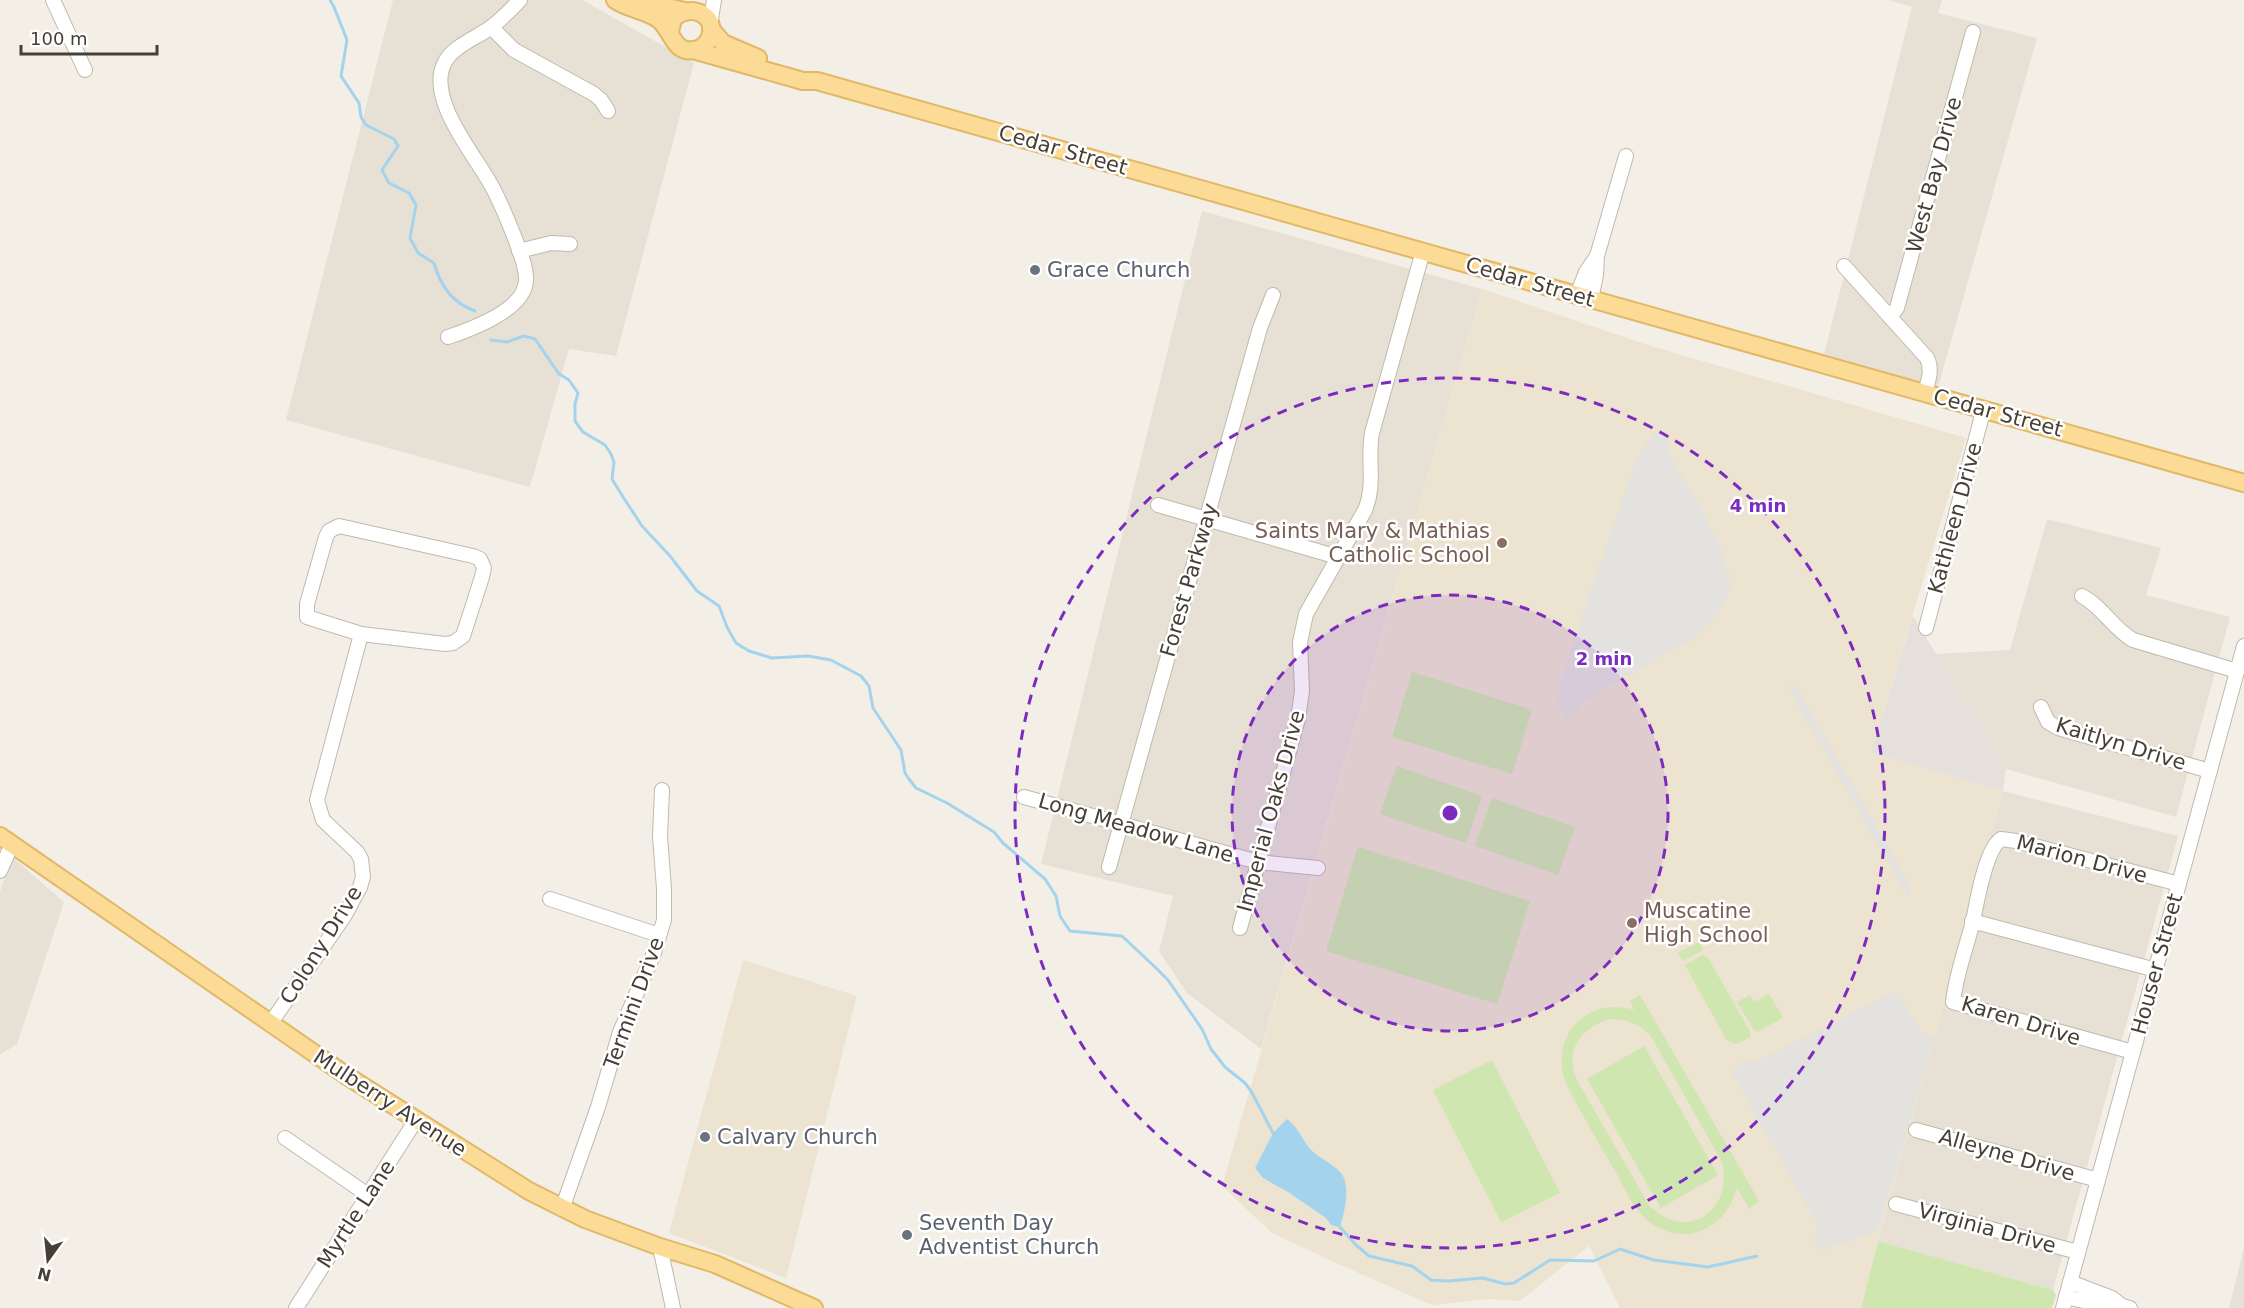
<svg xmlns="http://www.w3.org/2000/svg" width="2244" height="1308" font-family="'DejaVu Sans',sans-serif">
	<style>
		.residential { fill: #e7e0d5 }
		.industrial { fill: #e5e0db }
		.education { fill: #ece3d1 }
		.green { fill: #d0e6b0; fill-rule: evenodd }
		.parking { fill: #e4e2de }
		.water { fill: #a4d3ee }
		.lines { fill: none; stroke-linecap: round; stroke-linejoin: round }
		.stream { stroke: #a4d3ee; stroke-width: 3 }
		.minor-casing { stroke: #c1b9ac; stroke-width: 16 }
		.major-casing { stroke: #e1b867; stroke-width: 20 }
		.minor { stroke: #fff; stroke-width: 14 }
		.major { stroke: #fcdb97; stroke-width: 16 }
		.ring { fill: none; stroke: #7b2cbf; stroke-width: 3; stroke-dasharray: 10 8 }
		.worship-dot { fill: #6b7280; stroke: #fff; stroke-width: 2 }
		.education-dot { fill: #8d6e63; stroke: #fff; stroke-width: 2 }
		.labels { text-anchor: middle; stroke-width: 5; stroke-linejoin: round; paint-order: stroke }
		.street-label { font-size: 21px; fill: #463f36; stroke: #fff }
		.worship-label { font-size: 21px; fill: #5b616d; stroke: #fff; text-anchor: start }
		.education-label { font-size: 21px; fill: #785e54; stroke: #fff; text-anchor: end }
		.centre { fill: #7b2cbf; stroke: #fff; stroke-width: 3 }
		.ring-label { font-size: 18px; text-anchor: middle; font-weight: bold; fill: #7b2cbf; stroke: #fff; stroke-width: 5; stroke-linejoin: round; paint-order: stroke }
	</style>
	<rect width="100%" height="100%" fill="#f3efe7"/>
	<!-- residential -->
	<g class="residential">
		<polygon points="393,0 582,0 694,63 616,356 569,349 530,487 286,420"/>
		<polygon points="1888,0 1942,0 1938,13 2037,38 1938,387 1824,354 1912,7"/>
		<polygon points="1202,211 1482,289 1261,1049 1187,993 1159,951 1173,896 1041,864"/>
		<polygon points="2047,519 2161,548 2146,595 2230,617 2176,817 2006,769 1936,654 2010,650"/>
		<polygon points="2003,791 2178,836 2053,1290 1878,1241"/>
		<polygon points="11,856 64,902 17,1044 0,1055 0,892"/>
		<polygon points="2244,1247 2244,1308 2229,1308"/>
	</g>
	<!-- industrial -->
	<polygon class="industrial" points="1913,616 2006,769 2003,791 1871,753"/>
	<!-- education -->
	<g class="education">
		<polygon points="1482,289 1651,346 1966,438 1871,753 2003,791 1878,1241 1861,1308 1620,1308 1589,1246 1520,1301 1489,1299 1432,1305 1338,1264 1272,1233 1222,1186"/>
		<polygon points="743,960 857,996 786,1278 669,1233"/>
	</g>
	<!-- green -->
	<g class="green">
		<polygon points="1412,672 1532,710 1512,774 1392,737"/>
		<polygon points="1397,766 1482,796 1466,843 1380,814"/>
		<polygon points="1492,798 1575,827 1558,875 1475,846"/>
		<polygon points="1358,847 1530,901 1497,1004 1326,951"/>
		<polygon points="1699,942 1703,950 1683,961 1678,953"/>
		<polygon points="1703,955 1708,958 1750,1031 1750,1037 1737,1044 1731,1043 1726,1039 1685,965"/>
		<polygon points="1769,994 1783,1017 1758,1032 1753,1029 1737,1002 1750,995 1754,1002"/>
		<path d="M1640 995 1759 1201 1749 1209 1737 1188C1731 1208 1721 1223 1700 1231 1681 1239 1656 1231 1642 1215 1632 1205 1625 1189 1618 1176 1601 1147 1584 1118 1568 1088 1546 1041 1584 995 1634 1010L1630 1001ZM1608 1019C1626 1019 1640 1023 1652 1038L1722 1162C1734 1212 1686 1243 1649 1205L1578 1082C1564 1051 1578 1031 1608 1019Z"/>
		<polygon points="1644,1046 1718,1175 1661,1208 1587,1079"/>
		<polygon points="1492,1060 1560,1193 1501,1222 1433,1090"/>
		<polygon points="1878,1241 2053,1290 2056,1295 2052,1308 1861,1308"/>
	</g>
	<!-- parking -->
	<g class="parking">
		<polygon points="1660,429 1668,442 1668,453 1704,513 1720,547 1729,575 1730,590 1715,618 1692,639 1581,703 1580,708 1566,718 1557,701 1562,676 1633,469 1645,444"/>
		<polygon points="1786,684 1797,688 1911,887 1908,897"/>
		<polygon points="1892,993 1901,998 1920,1029 1919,1034 1924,1032 1934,1038 1881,1221 1875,1230 1868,1235 1820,1251 1814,1239 1817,1230 1815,1220 1731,1071 1748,1060 1754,1063"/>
	</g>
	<!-- water -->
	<path class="water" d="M1287 1119C1298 1127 1302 1139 1310 1149 1319 1158 1332 1163 1340 1172 1352 1185 1344 1213 1340 1227L1331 1225 1326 1218 1288 1192 1263 1178 1255 1168 1273 1133Z"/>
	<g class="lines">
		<!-- stream -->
		<g class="stream">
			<path d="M330 0 334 7 347 40 341 76 359 103 361 117 366 125 394 139 398 146 382 170 389 183 409 193 416 205 410 238 418 253 434 263C440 285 452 303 475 311"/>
			<polyline points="491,340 507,342 524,336 535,339 559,374 569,380 578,393 575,404 575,421 583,432 605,445 611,454 614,462 612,479 623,497 642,526 670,556 697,591 719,606 727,627 736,643 749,651 772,658 808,656 831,660 861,676 869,686 873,708 901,750 905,773 909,779 916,788 947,803 994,832 1003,843 1045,879 1056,896 1060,916 1070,931 1122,936 1155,967 1168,980 1202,1029 1211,1049 1225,1067 1245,1083 1251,1091 1273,1133"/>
			<polyline points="1340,1227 1356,1245 1369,1256 1412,1266 1431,1280 1448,1281 1483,1278 1505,1284 1514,1283 1550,1260 1594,1261 1620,1249 1654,1260 1708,1267 1757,1256"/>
		</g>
		<!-- minor casing -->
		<g class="minor-casing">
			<g id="minor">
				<polyline points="53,0 85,70"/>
				<polyline points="710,25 714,0"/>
				<polyline points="491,27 514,50 594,94 601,100 608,111"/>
				<polyline points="519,251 551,243 570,244"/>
				<path d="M1844 266 1927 358C1933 370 1928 381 1925 393"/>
				<polyline points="1577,295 1586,272 1597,256 1626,156"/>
				<polyline points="1591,299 1596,275 1597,256"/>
				<polyline points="1890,317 1897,308 1973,32"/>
				<path d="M448 337C472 329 524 310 526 281 527 268 520 253 516 241 508 221 501 202 490 183 474 154 427 99 444 64 451 47 476 38 490 28 501 20 510 10 520 0"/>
				<polyline points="1158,505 1338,557"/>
				<polygon points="339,526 473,556 480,559 484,568 482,577 463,636 453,643 445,644 361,634 307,617 307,604 326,537 329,531"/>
				<path d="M2082 596C2103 607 2113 629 2133 640L2237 671"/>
				<polyline points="1926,628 1984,408"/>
				<polyline points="2041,707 2048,722 2058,728 2210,771"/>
				<polyline points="1024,797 1258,862 1318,868"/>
				<polyline points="1109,867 1260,328 1273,295"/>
				<polyline points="0,871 12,844"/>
				<polyline points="550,899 659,935"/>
				<polyline points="1972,921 2156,970"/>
				<path d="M1240 928 1298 719 1302 691 1300 642 1306 614 1365 510C1376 484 1367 460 1372 433L1423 251"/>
				<polyline points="270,1024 345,915 360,887 363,877 361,859 357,852 323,820 317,800 361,634"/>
				<path d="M2133 1052 1953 1002C1956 974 1966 949 1973 921 1977 902 1985 850 2001 839L2016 841 2179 884"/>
				<polyline points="1916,1130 2098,1180"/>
				<polyline points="285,1138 368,1195"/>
				<polyline points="1896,1204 2078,1252"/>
				<polyline points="562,1209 598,1107 620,1032 654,953 664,920 664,889 660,836 662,790"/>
				<polyline points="660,1247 673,1308"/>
				<polyline points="2070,1282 2112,1298 2122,1306"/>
				<polyline points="2066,1297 2110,1307 2122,1306 2130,1308"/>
				<polyline points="296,1308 416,1120"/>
				<polyline points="2063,1308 2244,646"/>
			</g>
		</g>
		<!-- major casing -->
		<g class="major-casing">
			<g id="major">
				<path d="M615 0C628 9 645 10 658 19 672 29 673 54 694 50 701 49 706 45 709 39 720 16 690 1 673 19L670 32"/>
				<polyline points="640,0 684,11"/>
				<polyline points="711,29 723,43 758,58"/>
				<polyline points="693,50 803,81 817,81 2244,483"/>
				<polyline points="0,836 347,1076 529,1191 585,1219 660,1247 715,1264 814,1308"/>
			</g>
		</g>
		<!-- minor -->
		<use href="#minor" class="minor"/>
		<!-- major -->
		<use href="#major" class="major"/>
	</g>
	<!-- distance rings -->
	<circle cx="1450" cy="813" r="218" fill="#7b2cbf" fill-opacity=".12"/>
	<g class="ring">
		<circle cx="1450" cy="813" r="218"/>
		<circle cx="1450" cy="813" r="435"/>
	</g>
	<!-- markers -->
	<g class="worship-dot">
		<circle cx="1035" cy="270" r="6"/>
		<circle cx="705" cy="1137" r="6"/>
		<circle cx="907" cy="1235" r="6"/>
	</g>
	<g class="education-dot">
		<circle cx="1502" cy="543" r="6"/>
		<circle cx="1632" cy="923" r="6"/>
	</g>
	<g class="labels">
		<!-- street labels -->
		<g class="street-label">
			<text transform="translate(1063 150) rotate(16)" y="7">Cedar Street</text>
			<text transform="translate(1934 175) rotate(-75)" y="7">West Bay Drive</text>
			<text transform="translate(1530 282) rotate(16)" y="7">Cedar Street</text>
			<text transform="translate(1998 413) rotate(15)" y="7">Cedar Street</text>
			<text transform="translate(1955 518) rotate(-75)" y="7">Kathleen Drive</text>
			<text transform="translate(1189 580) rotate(-74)" y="7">Forest Parkway</text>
			<text transform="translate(2121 744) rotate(17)" y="7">Kaitlyn Drive</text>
			<text transform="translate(1271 811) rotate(-75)" y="7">Imperial Oaks Drive</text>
			<text transform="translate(1136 828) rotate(16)" y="7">Long Meadow Lane</text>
			<text transform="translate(2082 859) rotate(15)" y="7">Marion Drive</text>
			<text transform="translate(321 945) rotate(-58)" y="7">Colony Drive</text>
			<text transform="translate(2157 964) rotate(-75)" y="7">Houser Street</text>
			<text transform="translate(634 1003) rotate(-70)" y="7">Termini Drive</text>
			<text transform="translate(2021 1021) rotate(17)" y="7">Karen Drive</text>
			<text transform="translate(390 1103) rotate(33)" y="7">Mulberry Avenue</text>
			<text transform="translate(2007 1155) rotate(16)" y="7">Alleyne Drive</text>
			<text transform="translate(356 1214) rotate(-57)" y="7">Myrtle Lane</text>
			<text transform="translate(1987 1228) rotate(15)" y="7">Virginia Drive</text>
		</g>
		<!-- worship labels -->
		<g class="worship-label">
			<text x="1047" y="277">Grace Church</text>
			<text x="717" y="1144">Calvary Church</text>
			<text x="919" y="1230">Seventh Day<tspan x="919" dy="24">Adventist Church</tspan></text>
		</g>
		<!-- education labels -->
		<g class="education-label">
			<text x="1490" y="538">Saints Mary &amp; Mathias<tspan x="1490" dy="24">Catholic School</tspan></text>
			<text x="1644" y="918" text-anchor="start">Muscatine<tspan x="1644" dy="24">High School</tspan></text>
		</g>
	</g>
	<circle cx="1450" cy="813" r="9" class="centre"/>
	<g class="ring-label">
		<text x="1758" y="512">4 min</text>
		<text x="1604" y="665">2 min</text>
	</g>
	<!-- north arrow -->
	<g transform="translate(48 1260) rotate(195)" stroke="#ffffff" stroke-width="4.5" paint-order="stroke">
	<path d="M0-4.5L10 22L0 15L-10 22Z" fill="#463f36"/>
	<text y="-9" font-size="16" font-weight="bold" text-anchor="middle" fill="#463f36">N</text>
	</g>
	<!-- scale -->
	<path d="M21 45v9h136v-9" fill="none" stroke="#463f36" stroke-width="3"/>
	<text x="30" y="45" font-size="18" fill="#463f36" stroke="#ffffff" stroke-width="4.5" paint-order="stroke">100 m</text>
</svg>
